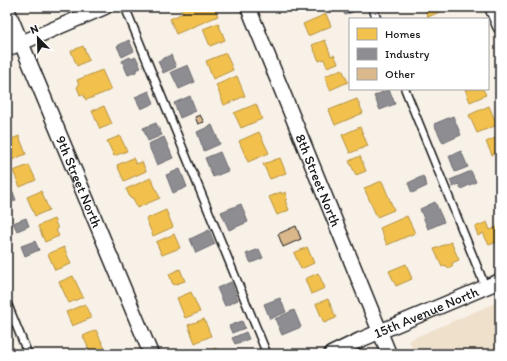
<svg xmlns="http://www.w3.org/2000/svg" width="507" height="361" font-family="Itim,sans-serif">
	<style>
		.built { fill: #efe0cc }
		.homes { fill: #f2c14e; stroke: #b2903f }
		.industry { fill: #8d8d92; stroke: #6b6b6f }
		.building { fill: #dab88c; stroke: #1c1c1c }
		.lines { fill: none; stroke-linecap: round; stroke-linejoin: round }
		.lane-casing { stroke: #1c1c1c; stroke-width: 10 }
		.street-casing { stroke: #1c1c1c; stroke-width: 17 }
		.lane { stroke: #fff; stroke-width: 7 }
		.street { stroke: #fff; stroke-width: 14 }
		.labels { text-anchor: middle; stroke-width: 4; stroke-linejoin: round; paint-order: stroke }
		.street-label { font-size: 14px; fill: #1c1c1c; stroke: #fff }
	</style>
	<rect width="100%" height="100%" fill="#f8f1e8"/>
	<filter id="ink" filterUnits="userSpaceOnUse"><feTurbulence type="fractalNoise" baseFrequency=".025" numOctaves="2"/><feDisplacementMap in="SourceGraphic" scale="8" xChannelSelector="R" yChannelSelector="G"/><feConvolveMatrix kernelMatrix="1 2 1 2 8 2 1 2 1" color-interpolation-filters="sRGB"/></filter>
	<g filter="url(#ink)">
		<!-- built -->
		<polygon class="built" points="500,301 500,354 414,354 409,340"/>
		<!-- homes -->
		<g class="homes">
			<polygon points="183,7 214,7 218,16 176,34 170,19 183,13 181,8"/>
			<polygon points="424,7 451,7 428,17"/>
			<polygon points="326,14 331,26 308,36 303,24"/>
			<polygon points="218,23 225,40 210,46 203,29"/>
			<polygon points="325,40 331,56 334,55 338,63 327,67 324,59 319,61 312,45"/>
			<polygon points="83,46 89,60 77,66 71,51"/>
			<polygon points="226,53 233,70 213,79 206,61"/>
			<polygon points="342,69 348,82 330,90 325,76"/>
			<polygon points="102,70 111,90 86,100 83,94 80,95 77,87 79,85 77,80"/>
			<polygon points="237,76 245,96 224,105 216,85"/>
			<polygon points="465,89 483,89 486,95 470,102"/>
			<polygon points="357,99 363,113 335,125 329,110"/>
			<polygon points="256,104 262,119 241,128 234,113"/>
			<polygon points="104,106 112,124 100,129 92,111"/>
			<polygon points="489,106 497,125 477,133 469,115"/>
			<polygon points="360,127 368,146 350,153 342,135"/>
			<polygon points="259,132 269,153 248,162 239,141"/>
			<polygon points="19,136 26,154 12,160 7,148 7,141"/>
			<polygon points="120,136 127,151 114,156 107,141"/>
			<polygon points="500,136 500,152 492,155 486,142"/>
			<polygon points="360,156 366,171 356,175 349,161"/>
			<polygon points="133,158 136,164 142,162 146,171 124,181 117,165"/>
			<polygon points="280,158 286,173 270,179 263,164"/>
			<polygon points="29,165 36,180 20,187 13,171"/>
			<polygon points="151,178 160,198 137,208 133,198 131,199 126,189"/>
			<polygon points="382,181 394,210 377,217 364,188"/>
			<polygon points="41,191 49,210 35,216 27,197"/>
			<polygon points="281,192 282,194 285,192 287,199 285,200 289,210 277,215 269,197"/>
			<polygon points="166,210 173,227 153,236 146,219"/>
			<polygon points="407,216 415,233 387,245 380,228"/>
			<polygon points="54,219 58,229 56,230 59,236 45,242 38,226"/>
			<polygon points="487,222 490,230 500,226 500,244 498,245 497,242 489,245 483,233 478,236 475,227"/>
			<polygon points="174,234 180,248 162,255 156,242"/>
			<polygon points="451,242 459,260 452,263 453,266 447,268 446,265 442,267 434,249"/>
			<polygon points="64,247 71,264 55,270 48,254"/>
			<polygon points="307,247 314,263 301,269 294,253"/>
			<polygon points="406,264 412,279 396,286 389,271"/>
			<polygon points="180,269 185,281 173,285 169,274"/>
			<polygon points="318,273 325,288 311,294 305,279"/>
			<polygon points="73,276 83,297 69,303 59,282"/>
			<polygon points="191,292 200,312 185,318 177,298"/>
			<polygon points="328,299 336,318 324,323 316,304"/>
			<polygon points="85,304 91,318 72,326 66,312"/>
			<polygon points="204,319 211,336 195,343 188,325"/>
			<polygon points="96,330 105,349 91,354 83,336"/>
			<polygon points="216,348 218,354 203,354"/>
		</g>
		<!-- industry -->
		<g class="industry">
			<polygon points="341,7 355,7 357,10 345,15"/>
			<polygon points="129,40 134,51 122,57 117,46"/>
			<polygon points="171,55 176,67 163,73 158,61"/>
			<polygon points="130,57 131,59 136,57 141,68 136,70 136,72 128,75 122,61"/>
			<polygon points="188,65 195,82 179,89 171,72"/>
			<polygon points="389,89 395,104 380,110 374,96"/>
			<polygon points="149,91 154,103 141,109 135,97"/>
			<polygon points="190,96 196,111 180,118 174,103"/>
			<polygon points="453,116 461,135 443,143 434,124"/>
			<polygon points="156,123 162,135 148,141 143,128"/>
			<polygon points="212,125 220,144 204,151 197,132"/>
			<polygon points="164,137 173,158 157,165 148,144"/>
			<polygon points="461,151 468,167 455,172 449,156"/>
			<polygon points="220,152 228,171 213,177 205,158"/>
			<polygon points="180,169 187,187 173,193 166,175"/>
			<polygon points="471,171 476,182 461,189 459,184 453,187 450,180"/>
			<polygon points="423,176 427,186 412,193 408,183"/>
			<polygon points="13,192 16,200 7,204 7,194"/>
			<polygon points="435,202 444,222 428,229 420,209"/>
			<polygon points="241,204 248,222 229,230 221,212"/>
			<polygon points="26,218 29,226 17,231 13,223"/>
			<polygon points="209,230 215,244 196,253 190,239"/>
			<polygon points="35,241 39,250 25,256 21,246"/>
			<polygon points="259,249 263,258 251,263 246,254"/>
			<polygon points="231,282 238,300 225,306 217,288"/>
			<polygon points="280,298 286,312 270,319 264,304"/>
			<polygon points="294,310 301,327 282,335 275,319"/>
			<polygon points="242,321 245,328 232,333 229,326"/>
			<polygon points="246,332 249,339 235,344 232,338"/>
		</g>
		<!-- building -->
		<g class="building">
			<polygon points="200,115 204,122 198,124 195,117"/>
			<polygon points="296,226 301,239 283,247 278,234"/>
		</g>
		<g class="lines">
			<!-- lane casing -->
			<g class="lane-casing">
				<g id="lane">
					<polyline points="125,7 267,354"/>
					<polyline points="372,7 377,19"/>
					<polyline points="405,89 485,286"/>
					<polyline points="7,303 28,354"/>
				</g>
			</g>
			<!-- street casing -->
			<g class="street-casing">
				<g id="street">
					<path id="s1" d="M248 7 389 354"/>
					<polyline points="492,7 500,26"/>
					<path id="s2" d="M7 9 151 354"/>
					<polyline points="7,49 105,7"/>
					<path id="s3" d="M331 354 360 340 500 281"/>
				</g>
			</g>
			<!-- lane -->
			<use href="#lane" class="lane"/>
			<!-- street -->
			<use href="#street" class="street"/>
		</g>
	</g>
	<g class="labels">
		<!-- street labels -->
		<g class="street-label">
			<text dy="5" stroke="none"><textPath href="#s2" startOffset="187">9th Street North</textPath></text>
			<text dy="5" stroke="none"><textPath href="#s1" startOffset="187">8th Street North</textPath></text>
			<text dy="5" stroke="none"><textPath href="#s3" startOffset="104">15th Avenue North</textPath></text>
		</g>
	</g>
	<!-- margin -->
	<rect width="507" height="361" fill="none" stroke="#fff" stroke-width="24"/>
	<rect x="12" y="12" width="483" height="337" fill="none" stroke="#1c1c1c" stroke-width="1.5" filter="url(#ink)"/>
	<!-- legend -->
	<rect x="349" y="18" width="140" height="72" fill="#ffffff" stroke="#a4a4a4"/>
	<rect x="357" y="28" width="20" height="12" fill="#f2c14e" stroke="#a4a4a4"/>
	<text x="385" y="38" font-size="12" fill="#1c1c1c">Homes</text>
	<rect x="357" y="48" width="20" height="12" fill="#8d8d92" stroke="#a4a4a4"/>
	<text x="385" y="58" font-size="12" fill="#1c1c1c">Industry</text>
	<rect x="357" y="68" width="20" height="12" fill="#dab88c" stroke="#a4a4a4"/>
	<text x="385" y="78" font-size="12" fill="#1c1c1c">Other</text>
	<!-- north arrow -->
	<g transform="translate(38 38) rotate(337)" stroke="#ffffff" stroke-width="3" paint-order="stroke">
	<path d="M0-3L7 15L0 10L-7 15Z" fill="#1c1c1c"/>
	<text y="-6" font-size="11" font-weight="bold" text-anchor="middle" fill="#1c1c1c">N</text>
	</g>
</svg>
